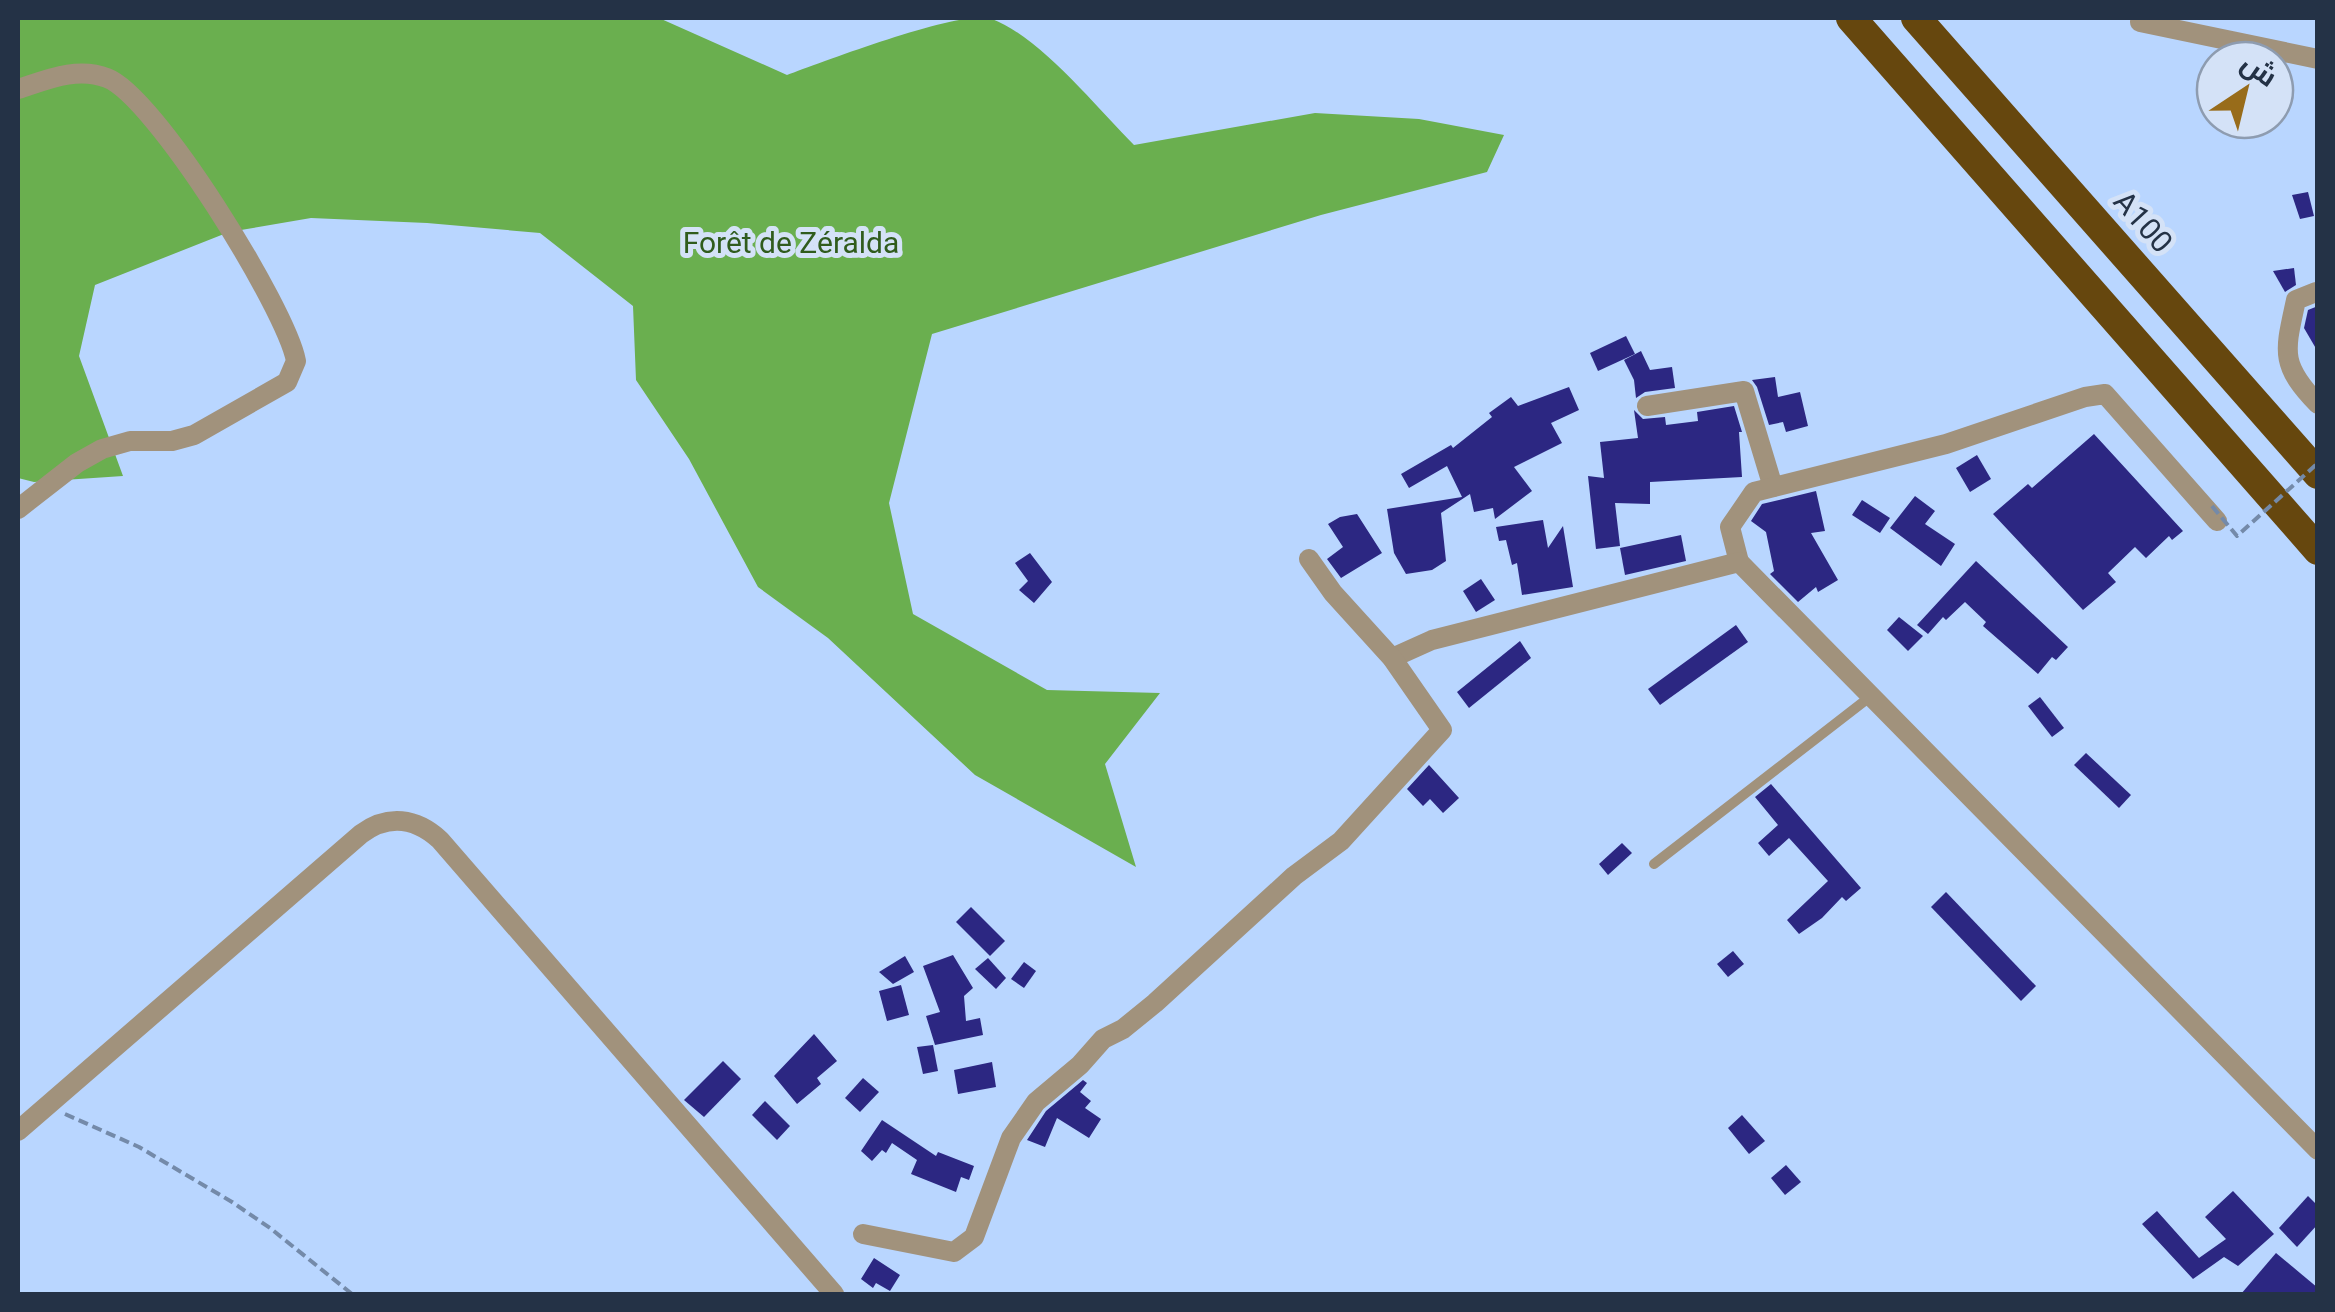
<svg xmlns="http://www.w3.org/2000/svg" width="2335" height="1312" font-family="Roboto,Cairo,sans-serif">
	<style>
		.forest { fill: #6aaf4f }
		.building { fill: #2c2782 }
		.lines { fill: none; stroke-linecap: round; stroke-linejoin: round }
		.path { stroke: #748aa9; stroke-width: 4; stroke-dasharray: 10 5; stroke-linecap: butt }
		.service { stroke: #a1927c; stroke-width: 10 }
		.minor { stroke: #a1927c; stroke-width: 20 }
		.motorway { stroke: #66470e; stroke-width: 30 }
		.path-bridge { stroke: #748aa9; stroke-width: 4; stroke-dasharray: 10 5; stroke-linecap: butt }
		.labels { text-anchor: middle; stroke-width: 10; stroke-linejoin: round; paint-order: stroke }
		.street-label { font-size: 30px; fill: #243246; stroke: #d4e2f7 }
		.park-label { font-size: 30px; fill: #305c1d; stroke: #d4e2f7 }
	</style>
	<rect width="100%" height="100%" fill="#b9d6ff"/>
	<!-- forest -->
	<path class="forest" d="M18 18H659L787 75C823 62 963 8 992 19 1040 37 1097 108 1134 145L1315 113 1419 119 1504 135 1487 172 1321 215 932 334 889 503 913 614 1047 690 1160 693 1105 764 1136 867 975 775 828 638 758 587 689 459 636 380 633 306 540 233 427 223 311 218 229 232 95 285 79 356 123 476 34 482 18 478Z"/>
	<!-- building -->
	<g class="building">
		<polygon points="2308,192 2314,216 2300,219 2292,195"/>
		<polygon points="2294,268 2296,285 2285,292 2273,271"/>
		<polygon points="2318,306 2318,352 2304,328 2308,310"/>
		<polygon points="1626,336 1635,354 1598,371 1590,353"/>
		<polygon points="1641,351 1650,370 1672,367 1675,388 1645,392 1636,398 1634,380 1624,360"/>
		<polygon points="1775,377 1778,397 1800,392 1808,426 1786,432 1783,422 1769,425 1757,387 1752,380"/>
		<polygon points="1569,387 1579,410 1551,423 1562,443 1514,467 1532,491 1495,519 1493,508 1474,512 1470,494 1441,513 1446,561 1432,570 1406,574 1394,553 1387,509 1462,497 1447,466 1409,488 1401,474 1451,445 1453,448 1492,417 1489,413 1511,397 1518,406"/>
		<polygon points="1734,406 1742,432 1739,432 1742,477 1650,482 1650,504 1615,503 1620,546 1596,549 1588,476 1604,478 1600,442 1638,438 1634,410 1643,419 1665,417 1666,425 1698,421 1697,412"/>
		<polygon points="2094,434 2183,531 2172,540 2169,536 2146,558 2135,547 2108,573 2116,582 2083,610 1993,514 2028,484 2032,488"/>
		<polygon points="1977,455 1991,479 1970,492 1956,468"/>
		<polygon points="1816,491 1825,531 1811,533 1838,580 1818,592 1816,587 1798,602 1770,574 1774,571 1766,532 1751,521 1762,504"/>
		<polygon points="1915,496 1935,511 1925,524 1955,544 1941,566 1890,528"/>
		<polygon points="1862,500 1890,518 1880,533 1852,515"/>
		<polygon points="1357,514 1382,553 1341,578 1327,559 1343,547 1328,524 1340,517"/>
		<polygon points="1543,520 1548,548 1563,526 1573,587 1522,595 1517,563 1512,565 1506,540 1499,541 1496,527"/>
		<polygon points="1681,535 1686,561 1625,575 1620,548"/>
		<polygon points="1030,553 1052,582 1034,603 1019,590 1028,581 1015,563"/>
		<polygon points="1976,561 2068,647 2056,660 2052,657 2038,674 1983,626 1986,622 1965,602 1946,620 1943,617 1928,634 1917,625"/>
		<polygon points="1481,579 1495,600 1476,612 1463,591"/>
		<polygon points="1899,617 1923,636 1908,651 1887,630"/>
		<polygon points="1736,625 1748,642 1660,705 1648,689"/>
		<polygon points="1520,641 1531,658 1469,708 1457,692"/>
		<polygon points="2040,697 2064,728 2052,737 2028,706"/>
		<polygon points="2086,753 2131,795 2119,808 2074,765"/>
		<polygon points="1429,765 1459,798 1443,813 1430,799 1423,806 1407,789"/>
		<polygon points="1771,784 1861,888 1846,901 1842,897 1822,918 1799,934 1787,920 1828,881 1789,838 1769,856 1758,843 1778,825 1755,797"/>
		<polygon points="1622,843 1632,853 1608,875 1599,864"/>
		<polygon points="1946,892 2036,986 2021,1001 1931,907"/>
		<polygon points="971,907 1005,941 990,956 956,922"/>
		<polygon points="1733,951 1744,964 1728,977 1717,964"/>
		<polygon points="953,955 973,988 964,996 966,1021 980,1018 983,1035 935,1045 926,1016 940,1012 923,966"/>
		<polygon points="905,956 914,972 893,984 879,972"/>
		<polygon points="988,958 1006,978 996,989 975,969"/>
		<polygon points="1024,962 1036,971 1024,988 1011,979"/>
		<polygon points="901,985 909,1015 887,1021 879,991"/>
		<polygon points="814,1034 837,1061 817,1078 821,1084 797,1104 774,1076"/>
		<polygon points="933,1045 938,1071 923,1074 917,1047"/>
		<polygon points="723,1061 741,1079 704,1117 684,1100"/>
		<polygon points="992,1062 996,1087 958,1094 954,1070"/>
		<polygon points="863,1078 879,1092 860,1112 845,1098"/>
		<polygon points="1083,1080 1087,1083 1080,1092 1091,1101 1085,1108 1101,1119 1089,1138 1057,1118 1045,1147 1027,1140 1046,1111"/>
		<polygon points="765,1101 790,1126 777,1140 752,1115"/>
		<polygon points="1742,1115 1765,1141 1749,1154 1728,1128"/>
		<polygon points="882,1120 936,1156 938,1152 974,1166 969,1180 961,1177 956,1192 911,1174 917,1160 892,1143 886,1153 882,1150 872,1161 861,1151"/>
		<polygon points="1786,1165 1801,1182 1785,1195 1771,1178"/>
		<polygon points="2233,1191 2274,1234 2238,1266 2224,1257 2193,1279 2142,1224 2157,1211 2199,1258 2226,1239 2205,1217"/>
		<polygon points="2308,1196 2318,1206 2318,1224 2297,1247 2279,1228"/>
		<polygon points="2276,1253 2318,1288 2318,1294 2241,1294"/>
		<polygon points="874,1258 900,1275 890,1291 876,1283 873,1288 861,1279"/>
	</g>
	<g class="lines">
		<!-- path -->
		<polyline class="path" points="65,1114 139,1147 232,1202 270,1228 352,1294"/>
		<!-- service -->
		<polyline class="service" points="1654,864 1871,696"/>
		<!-- minor -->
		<g class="minor">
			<polyline points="2140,22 2318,59"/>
			<path d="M18 89C46 80 77 66 107 78 155 96 286 308 296 361L287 382 194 435 172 441H130L102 449 77 463 18 509"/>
			<path d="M2316 292 2296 300C2285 351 2279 364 2318 404"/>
			<polyline points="1647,406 1744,391 1773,487"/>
			<polyline points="1739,562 1730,527 1754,492 1946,444 2085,397 2105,394 2217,521"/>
			<polyline points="1392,658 1432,640 1739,562 2318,1150"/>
			<path d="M18 1131 361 834C388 814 416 818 440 840L834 1294"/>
			<polyline points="863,1234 954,1252 974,1237 1011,1138 1036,1102 1080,1065 1103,1039 1123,1029 1155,1003 1294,876 1341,841 1442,730 1392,658 1333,593 1309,559"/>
		</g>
		<!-- motorway -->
		<g class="motorway">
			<polyline points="1851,18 2318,550"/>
			<polyline points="1916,18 2318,474"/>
		</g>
		<!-- path-bridge -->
		<polyline class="path-bridge" points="2212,506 2237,536 2318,463"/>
	</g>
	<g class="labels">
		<!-- street labels -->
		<g class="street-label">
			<text transform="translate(2143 222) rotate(48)" y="10">A100</text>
		</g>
		<!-- park labels -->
		<g class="park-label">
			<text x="791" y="253">Forêt de Zéralda</text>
		</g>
	</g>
	<!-- border -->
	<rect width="2335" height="1312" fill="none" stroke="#243246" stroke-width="40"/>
	<!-- north arrow -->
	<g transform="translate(2245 90) rotate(35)"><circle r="48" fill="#d4e2f7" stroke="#8e9cb0" stroke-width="2.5"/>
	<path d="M0-8L18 38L0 25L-18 38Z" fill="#986c1a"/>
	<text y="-15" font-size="28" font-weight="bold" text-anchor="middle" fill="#243246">ش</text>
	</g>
</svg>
